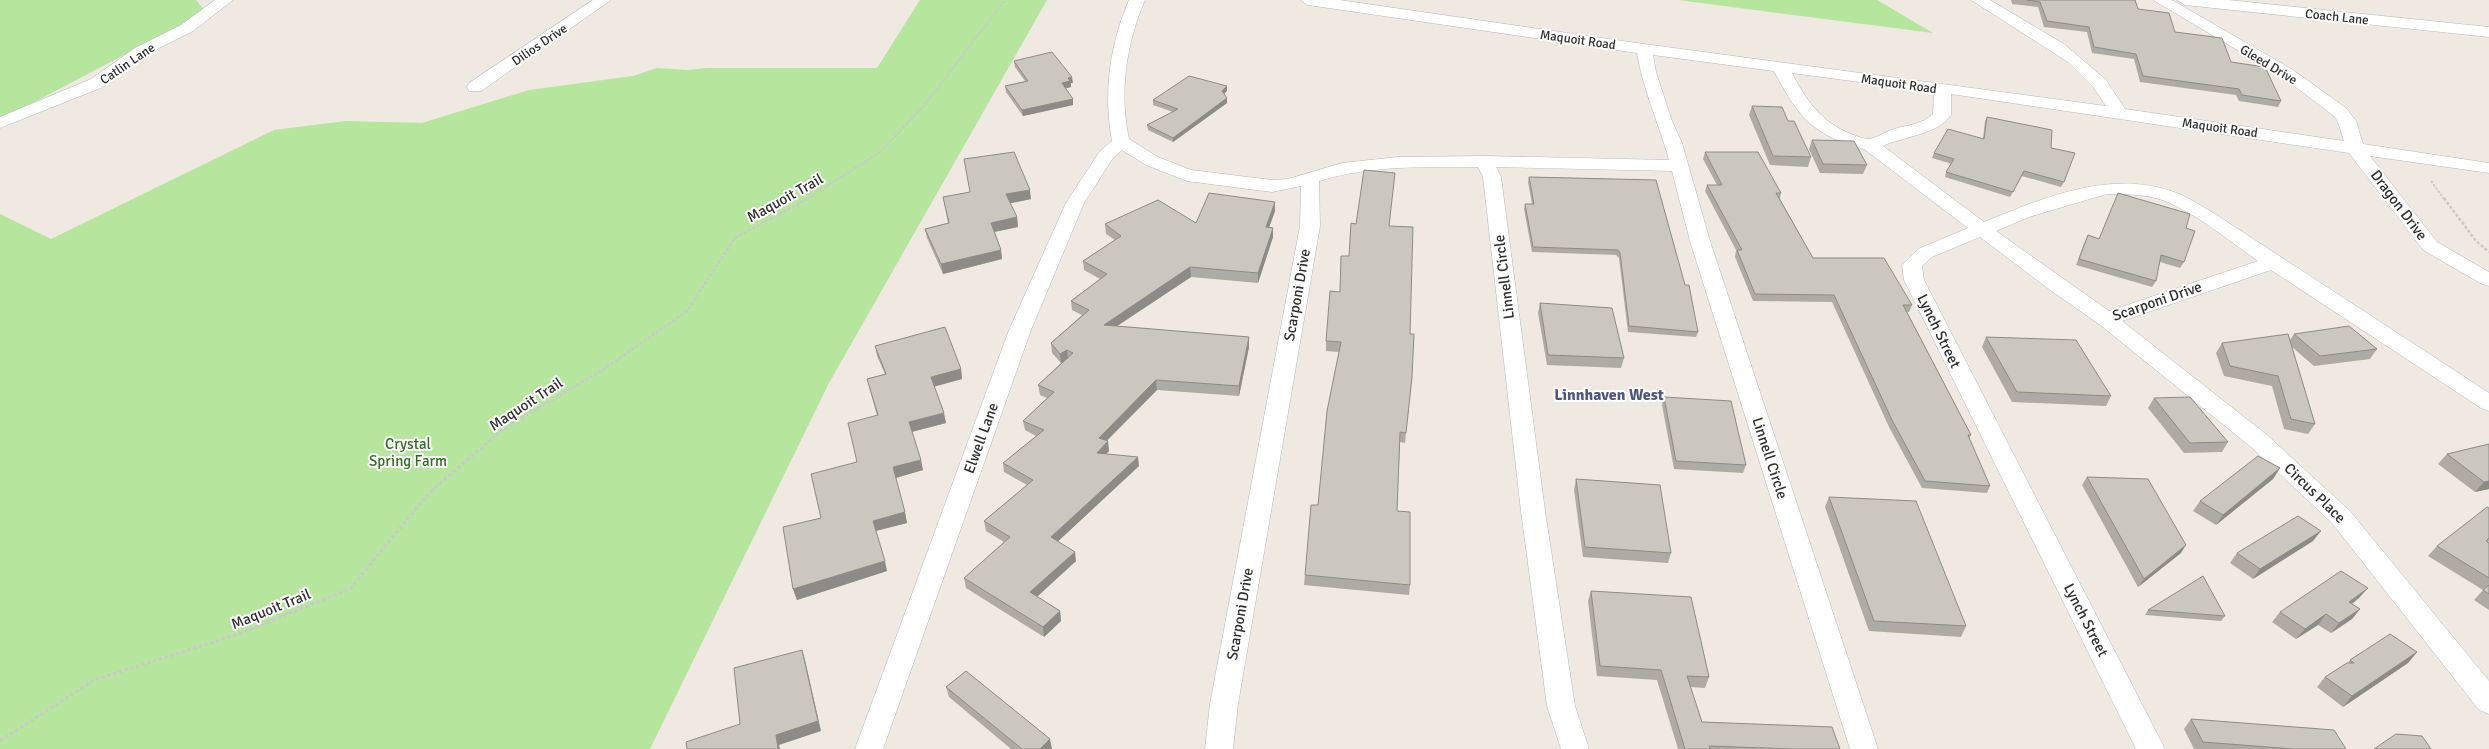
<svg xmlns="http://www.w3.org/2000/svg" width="2489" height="749" font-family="Signika,sans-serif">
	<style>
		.green { fill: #b6e59e }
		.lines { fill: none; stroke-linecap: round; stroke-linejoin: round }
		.minor-casing { stroke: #b4b7c1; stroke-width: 1 }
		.path-far2 { stroke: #c9c9c9; stroke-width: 2; stroke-dasharray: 2.5 1.5; stroke-linecap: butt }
		.path-far1 { stroke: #c9c9c9; stroke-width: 2.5; stroke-dasharray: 3 2; stroke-linecap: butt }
		.path { stroke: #c9c9c9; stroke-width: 3; stroke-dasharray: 3.5 2.5; stroke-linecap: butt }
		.minor { fill: #fff; fill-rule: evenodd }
		.wall { fill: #afaba4 }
		.shaded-wall { fill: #8e8b86 }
		.building { fill: #cbc7bf; stroke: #8e8b86 }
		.labels { text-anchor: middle; stroke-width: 4; stroke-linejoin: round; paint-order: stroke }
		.far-street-label { font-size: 13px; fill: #2e2e2e; stroke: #fff }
		.street-label { font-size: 15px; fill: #2e2e2e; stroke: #fff }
		.park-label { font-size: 15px; fill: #2c6e1b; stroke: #fff }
		.neighbourhood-label { font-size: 16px; font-weight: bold; fill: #4d5680; stroke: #fff }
	</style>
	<rect width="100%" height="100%" fill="#efe9e1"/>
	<!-- green -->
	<g class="green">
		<polygon points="0,0 196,0 206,12 0,120"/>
		<polygon points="920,0 1047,0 829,383 650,749 0,749 0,214 51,239 274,130 346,121 422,123 529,90 633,76 657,68 687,70 707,68 877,68"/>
		<polygon points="1678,0 1877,0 1933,33"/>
	</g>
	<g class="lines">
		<!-- minor casing -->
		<g class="minor-casing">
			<g id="minor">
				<polygon points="215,0 233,0 193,31 147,54 103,87 0,128 0,117 91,79 135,48 181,25"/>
				<polygon points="593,0 611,0 481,91 469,91 467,87 469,83"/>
				<path d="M1129 0H1145C1126 44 1119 93 1129 139L1158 157 1191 170 1272 180 1288 179 1342 163 1398 157 1484 156 1669 160C1659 124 1643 90 1637 53L1308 5 1300 0H1339L1644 44 2106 106 2094 88 2068 62 1971 0H1990L2064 44 2106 80 2125 109 2344 141 2338 122 2334 116 2281 76 2153 0H2172L2293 70 2346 108 2356 121 2363 144 2489 163V173L2370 156 2437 242 2489 272V286L2482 284 2423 250 2349 153 1951 94V115C1937 135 1904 136 1883 146L1984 222C2043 198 2108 170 2171 191 2185 195 2199 205 2212 212L2489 393V411L2481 408 2271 270 2122 321 2267 435 2350 511 2489 681V714L2479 710 2332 523 2251 447 2099 324 2053 292 1980 237 1932 257 1922 266 1924 280 2165 749H2136L1904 280 1902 265 1918 249 1968 228 1864 149C1812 135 1798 117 1774 71L1653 55 1656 72 1672 121 1682 143 1710 241 1878 749H1850L1690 241 1672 171 1496 167 1501 177 1545 511 1575 706 1589 749H1561L1547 706 1521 511 1483 177 1478 167C1424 167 1371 165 1319 181L1320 226 1238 704 1233 749H1205L1210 704 1300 226 1301 186 1272 192 1187 181 1146 165 1122 150 1113 158 1084 203 1031 330 883 749H855L1009 330 1066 203 1100 151 1112 141C1103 93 1110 44 1129 0ZM1792 73 1934 92 1933 114C1923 124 1908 125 1894 129 1886 131 1876 139 1868 139 1863 139 1855 135 1851 134 1821 122 1806 100 1792 73ZM2107 194C2125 194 2142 194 2159 199 2189 208 2231 242 2258 261L2109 311 1996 231 2029 217Z"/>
				<polygon points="2177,0 2228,0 2489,27 2489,37 2185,5"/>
			</g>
		</g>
		<!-- path-far2 -->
		<g class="path-far2">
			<polyline points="2431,181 2444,199"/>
			<polyline points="807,199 880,152 923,107 1005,0"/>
		</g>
		<!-- path-far1 -->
		<g class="path-far1">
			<polyline points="2444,198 2476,241 2489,252"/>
			<polyline points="485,445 502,430 604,369 687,311 735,238 809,198"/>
		</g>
		<!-- path -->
		<polyline class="path" points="0,741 94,680 239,634 350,589 429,493 486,444"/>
		<!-- minor -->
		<use href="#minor" class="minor"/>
	</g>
	<!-- wall -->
	<g class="wall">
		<polygon points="2011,0 2135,0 2138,9 2175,32 2231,62 2281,101 2278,107 2239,101 2236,95 2140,82 2134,59 2092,53 2087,32 2044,27 2038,7 2012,4"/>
		<polygon points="1014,61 1073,83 1070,83 1071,87 1066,88 1073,105 1023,116 1006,92 1005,86 1025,81 1015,67"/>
		<polygon points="1227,86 1227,91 1224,94 1227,103 1173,142 1148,130 1147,125 1173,112 1153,105 1153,100"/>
		<polygon points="1752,106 1788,121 1811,157 1808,167 1770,165 1749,115"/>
		<polygon points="1987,117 2051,148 2064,182 2061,187 2022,176 2010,197 1945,177 1946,172 1952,164 1932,158 1934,153 1983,139 1985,121"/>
		<polygon points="1812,140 1867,165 1863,174 1820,173 1809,149"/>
		<polygon points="1705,152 1781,193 1780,199 1813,258 1912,305 1909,312 1907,312 1971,435 1969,439 1990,486 1987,493 1922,488 1889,427 1832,302 1753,301 1735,257 1736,250 1705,191 1707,185 1717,185 1703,159"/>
		<polygon points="966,168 1031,199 1010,203 1017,217 1018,227 995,232 1001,250 1002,259 943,274 927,238 925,229 948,223 943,197 970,192"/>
		<polygon points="1529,177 1656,180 1698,332 1696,337 1628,332 1619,258 1616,255 1532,252 1524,209 1525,204 1532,204 1528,182"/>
		<polygon points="2118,193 2186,228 2184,262 2180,268 2160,262 2156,281 2152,287 2076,265 2085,241 2088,235 2099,239"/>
		<polygon points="1275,211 1269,227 1273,228 1273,237 1258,283 1191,277 1117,326 1249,337 1249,347 1239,396 1157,390 1107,441 1109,451 1106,454 1139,466 1058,541 1076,561 1037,597 1060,611 1061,621 1044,637 966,588 964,578 1004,542 986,531 984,521 1027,485 1004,472 1003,463 1036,436 1025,430 1023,421 1047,398 1040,395 1038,385 1061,363 1052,353 1051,343 1082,315 1072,310 1071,301 1100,279 1084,270 1083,261 1115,240 1106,234 1105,224 1196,223"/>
		<polygon points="1356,224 1389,226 1410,334 1412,377 1405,443 1400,442 1397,511 1410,585 1409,595 1304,585 1305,575 1318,505 1339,352 1326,351 1326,341 1349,256"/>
		<polygon points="1540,303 1624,358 1621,368 1547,365 1538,313"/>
		<polygon points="2294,334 2377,349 2370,359 2314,366 2292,347 2315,424 2308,434 2284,429 2272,386 2224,376 2216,353 2222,343 2290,340"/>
		<polygon points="1986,337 2111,396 2106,406 2012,402 1982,347"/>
		<polygon points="875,346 961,369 962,379 934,386 946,423 912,432 923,470 896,478 907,523 876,531 887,571 797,600 793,589 821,518 857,462 877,416 867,379 885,374 877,356"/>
		<polygon points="1664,397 1746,465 1743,473 1674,469 1662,405"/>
		<polygon points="2154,398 2228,442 2222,452 2184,453 2148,408"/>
		<polygon points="2489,444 2489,489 2475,492 2438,464 2447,454"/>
		<polygon points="2280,468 2273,479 2216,525 2193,511 2200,501"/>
		<polygon points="2087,477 2181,553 2138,587 2082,485"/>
		<polygon points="1576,479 1671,553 1668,563 1583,557 1574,490"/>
		<polygon points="1829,497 1966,626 1961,637 1869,631 1825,507"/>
		<polygon points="2489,508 2489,541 2488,542 2489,543 2489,610 2474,600 2483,590 2428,556 2437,546"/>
		<polygon points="2313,541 2253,579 2230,563 2237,553"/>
		<polygon points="1591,591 1709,677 1705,688 1690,687 1702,722 1840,749 1678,749 1657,680 1597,676 1588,601"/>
		<polygon points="2359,598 2352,604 2360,609 2352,619 2331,633 2318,625 2296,639 2272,622 2280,612"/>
		<polygon points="2148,610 2225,616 2221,621 2145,615"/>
		<polygon points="2417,652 2408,663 2343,707 2317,687 2325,677 2348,663 2350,660"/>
		<polygon points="946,687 1052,749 1011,749 949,697"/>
		<polygon points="2191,719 2346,749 2194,749 2184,729"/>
	</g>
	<!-- shaded-wall -->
	<g class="shaded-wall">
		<polygon points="1072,77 1073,83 1071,83 1071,87 1063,89 1062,83 1068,78"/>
		<polygon points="1227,86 1227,91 1222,95 1222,91"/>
		<polygon points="1227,98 1227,103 1173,142 1173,138"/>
		<polygon points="1073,99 1073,105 1023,116 1022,110"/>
		<polygon points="1030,190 1031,199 1007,204 1006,194"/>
		<polygon points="1275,202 1275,211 1266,236 1266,227"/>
		<polygon points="1017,217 1018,227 993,232 991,223"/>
		<polygon points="1273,228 1273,237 1258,283 1258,273"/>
		<polygon points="1001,250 1002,259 943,274 941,264"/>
		<polygon points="1190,267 1191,277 1105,334 1104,325"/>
		<polygon points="1249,337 1249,347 1239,396 1239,386"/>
		<polygon points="1067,350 1068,359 1061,363 1060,354"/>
		<polygon points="961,369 962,379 933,387 931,377"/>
		<polygon points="1156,380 1157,390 1100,447 1099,438"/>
		<polygon points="944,413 946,423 911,432 909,422"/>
		<polygon points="1108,441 1109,451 1098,463 1097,453"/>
		<polygon points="1138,457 1139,466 1052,547 1051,537"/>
		<polygon points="921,460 923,470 895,478 893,467"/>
		<polygon points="2280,468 2273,479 2216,525 2223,515"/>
		<polygon points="2489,481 2489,489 2475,492 2484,482"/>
		<polygon points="905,512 907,523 875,531 873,521"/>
		<polygon points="2321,531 2313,541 2253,579 2260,569"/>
		<polygon points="2186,545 2181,553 2138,587 2144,579"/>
		<polygon points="1075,552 1076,561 1031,602 1030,592"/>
		<polygon points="885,561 887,571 797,600 793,589"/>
		<polygon points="2368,588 2359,598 2341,612 2349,602"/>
		<polygon points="2360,609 2352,619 2331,633 2339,623"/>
		<polygon points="1060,611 1061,621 1044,637 1043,627"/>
		<polygon points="2326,614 2318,625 2296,639 2305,629"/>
		<polygon points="802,650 805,660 821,731 779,745 780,749 778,749 776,735"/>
		<polygon points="2417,652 2408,663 2343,707 2352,696"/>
		<polygon points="1050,739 1052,749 1040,749"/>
	</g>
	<!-- building -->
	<g class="building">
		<polygon points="2027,0 2135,0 2138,9 2169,13 2175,32 2222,38 2231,62 2265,67 2281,101 2242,95 2239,89 2143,76 2136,54 2094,47 2089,27 2047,21 2040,2"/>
		<polygon points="1052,52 1072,77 1068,78 1070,81 1062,83 1073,99 1022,110 1005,86 1028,81 1014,61"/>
		<polygon points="1189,76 1227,86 1222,91 1227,98 1173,138 1147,125 1178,109 1153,100"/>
		<polygon points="1752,106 1782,107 1788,121 1794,121 1811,157 1773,156"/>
		<polygon points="1987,117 2052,130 2051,148 2075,153 2064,182 2024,171 2013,192 1946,172 1954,159 1934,153 1948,129 1984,139"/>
		<polygon points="1812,140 1854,141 1867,165 1823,164"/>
		<polygon points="1014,152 1030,190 1006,194 1017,217 991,223 1001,250 941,264 925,229 949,223 943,197 970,192 964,159"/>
		<polygon points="1705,152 1758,152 1781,193 1776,193 1813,258 1884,258 1912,305 1903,305 1971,435 1968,435 1990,486 1925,481 1892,420 1834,295 1755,294 1737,250 1742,250 1707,185 1722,185"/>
		<polygon points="1364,170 1395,173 1389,226 1413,227 1410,334 1414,334 1412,377 1406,433 1400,432 1397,511 1410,512 1410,585 1305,575 1311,505 1318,505 1327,411 1341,342 1326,341 1330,291 1340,292 1341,256 1349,256 1351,223 1356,224"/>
		<polygon points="1529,177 1656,180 1685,285 1689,285 1698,332 1629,326 1620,253 1618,250 1533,247 1525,204 1534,204"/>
		<polygon points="1209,193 1275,202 1266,227 1273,228 1258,273 1190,267 1104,325 1249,337 1239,386 1156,380 1099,438 1108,441 1097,453 1138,457 1051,537 1075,552 1030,592 1060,611 1043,627 964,578 1010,537 984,521 1033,480 1003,463 1044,430 1023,421 1054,392 1038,385 1073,353 1067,350 1060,354 1051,343 1089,310 1071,301 1107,274 1083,261 1121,236 1105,224 1158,200 1196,223"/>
		<polygon points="2118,193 2190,214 2186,228 2195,231 2184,262 2161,255 2156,281 2079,259 2088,235 2099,239"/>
		<polygon points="1540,303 1612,308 1624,358 1548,355"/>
		<polygon points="2349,326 2377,349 2320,356 2294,334"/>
		<polygon points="945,327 961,369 931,377 944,413 909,422 921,460 893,467 905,512 873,521 885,561 793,589 783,527 821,518 811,474 857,462 848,423 878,415 867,379 886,374 875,346"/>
		<polygon points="2288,334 2315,424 2291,419 2278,376 2230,366 2222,343"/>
		<polygon points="1986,337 2076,340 2111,396 2017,392"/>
		<polygon points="1664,397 1731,401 1746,465 1676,461"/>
		<polygon points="2190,397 2228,442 2190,443 2154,398"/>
		<polygon points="2489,444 2489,481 2484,482 2447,454"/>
		<polygon points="2258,456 2280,468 2223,515 2200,501"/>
		<polygon points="2087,477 2148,479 2186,545 2144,579"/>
		<polygon points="1576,479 1660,485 1671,553 1585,547"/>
		<polygon points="1829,497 1916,501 1966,626 1874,621"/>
		<polygon points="2487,507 2489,508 2489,538 2486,541 2489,543 2489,578 2437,546"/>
		<polygon points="2298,516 2321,531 2260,569 2237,553"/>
		<polygon points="2341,571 2368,588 2349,602 2360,609 2339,623 2326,614 2305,629 2280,612"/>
		<polygon points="2203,576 2225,616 2148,610"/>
		<polygon points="2489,585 2489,594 2483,590"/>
		<polygon points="1591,591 1691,597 1709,677 1687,676 1702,722 1832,727 1840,749 1794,749 1709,746 1710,749 1685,749 1661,670 1600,666"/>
		<polygon points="2390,634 2417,652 2352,696 2325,677 2347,663 2354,663 2350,660"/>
		<polygon points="802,650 818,721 776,735 778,749 687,749 686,742 740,724 734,668"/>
		<polygon points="966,671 1050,739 1040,749 1022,749 946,687"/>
		<polygon points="2191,719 2334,730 2346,749 2293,749 2203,742"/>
		<polygon points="2396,734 2422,736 2431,749 2374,749"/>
	</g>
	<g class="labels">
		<!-- far-street labels -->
		<g class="far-street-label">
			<text transform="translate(2337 16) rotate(6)" y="5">Coach Lane</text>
			<text transform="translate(1578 39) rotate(8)" y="5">Maquoit Road</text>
			<text transform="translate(539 44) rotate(-34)" y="5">Dilios Drive</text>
			<text transform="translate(127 63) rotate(-34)" y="5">Catlin Lane</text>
			<text transform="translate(2269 64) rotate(31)" y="5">Gleed Drive</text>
			<text transform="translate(1899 83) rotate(8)" y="5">Maquoit Road</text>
			<text transform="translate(2220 127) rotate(8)" y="5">Maquoit Road</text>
		</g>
		<!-- street labels -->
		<g class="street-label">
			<text transform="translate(785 198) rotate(-29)" y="5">Maquoit Trail</text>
			<text transform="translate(2399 205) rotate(53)" y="5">Dragon Drive</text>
			<text transform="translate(1504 277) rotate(-97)" y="5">Linnell Circle</text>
			<text transform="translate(1297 295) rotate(-80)" y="5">Scarponi Drive</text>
			<text transform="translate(2157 301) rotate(-19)" y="5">Scarponi Drive</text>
			<text transform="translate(1939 331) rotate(64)" y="5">Lynch Street</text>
			<text transform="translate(526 404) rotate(-33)" y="5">Maquoit Trail</text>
			<text transform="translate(981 438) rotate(-70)" y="5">Elwell Lane</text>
			<text transform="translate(1770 458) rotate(72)" y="5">Linnell Circle</text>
			<text transform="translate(2315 493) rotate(44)" y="5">Circus Place</text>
			<text transform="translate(271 609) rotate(-22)" y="5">Maquoit Trail</text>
			<text transform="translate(1240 614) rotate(-80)" y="5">Scarponi Drive</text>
			<text transform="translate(2086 620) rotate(63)" y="5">Lynch Street</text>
		</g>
		<!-- park labels -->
		<g class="park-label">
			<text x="408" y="449">Crystal<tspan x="408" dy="17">Spring Farm</tspan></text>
		</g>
		<!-- neighbourhood labels -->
		<g class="neighbourhood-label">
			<text x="1609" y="400">Linnhaven West</text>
		</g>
	</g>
</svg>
